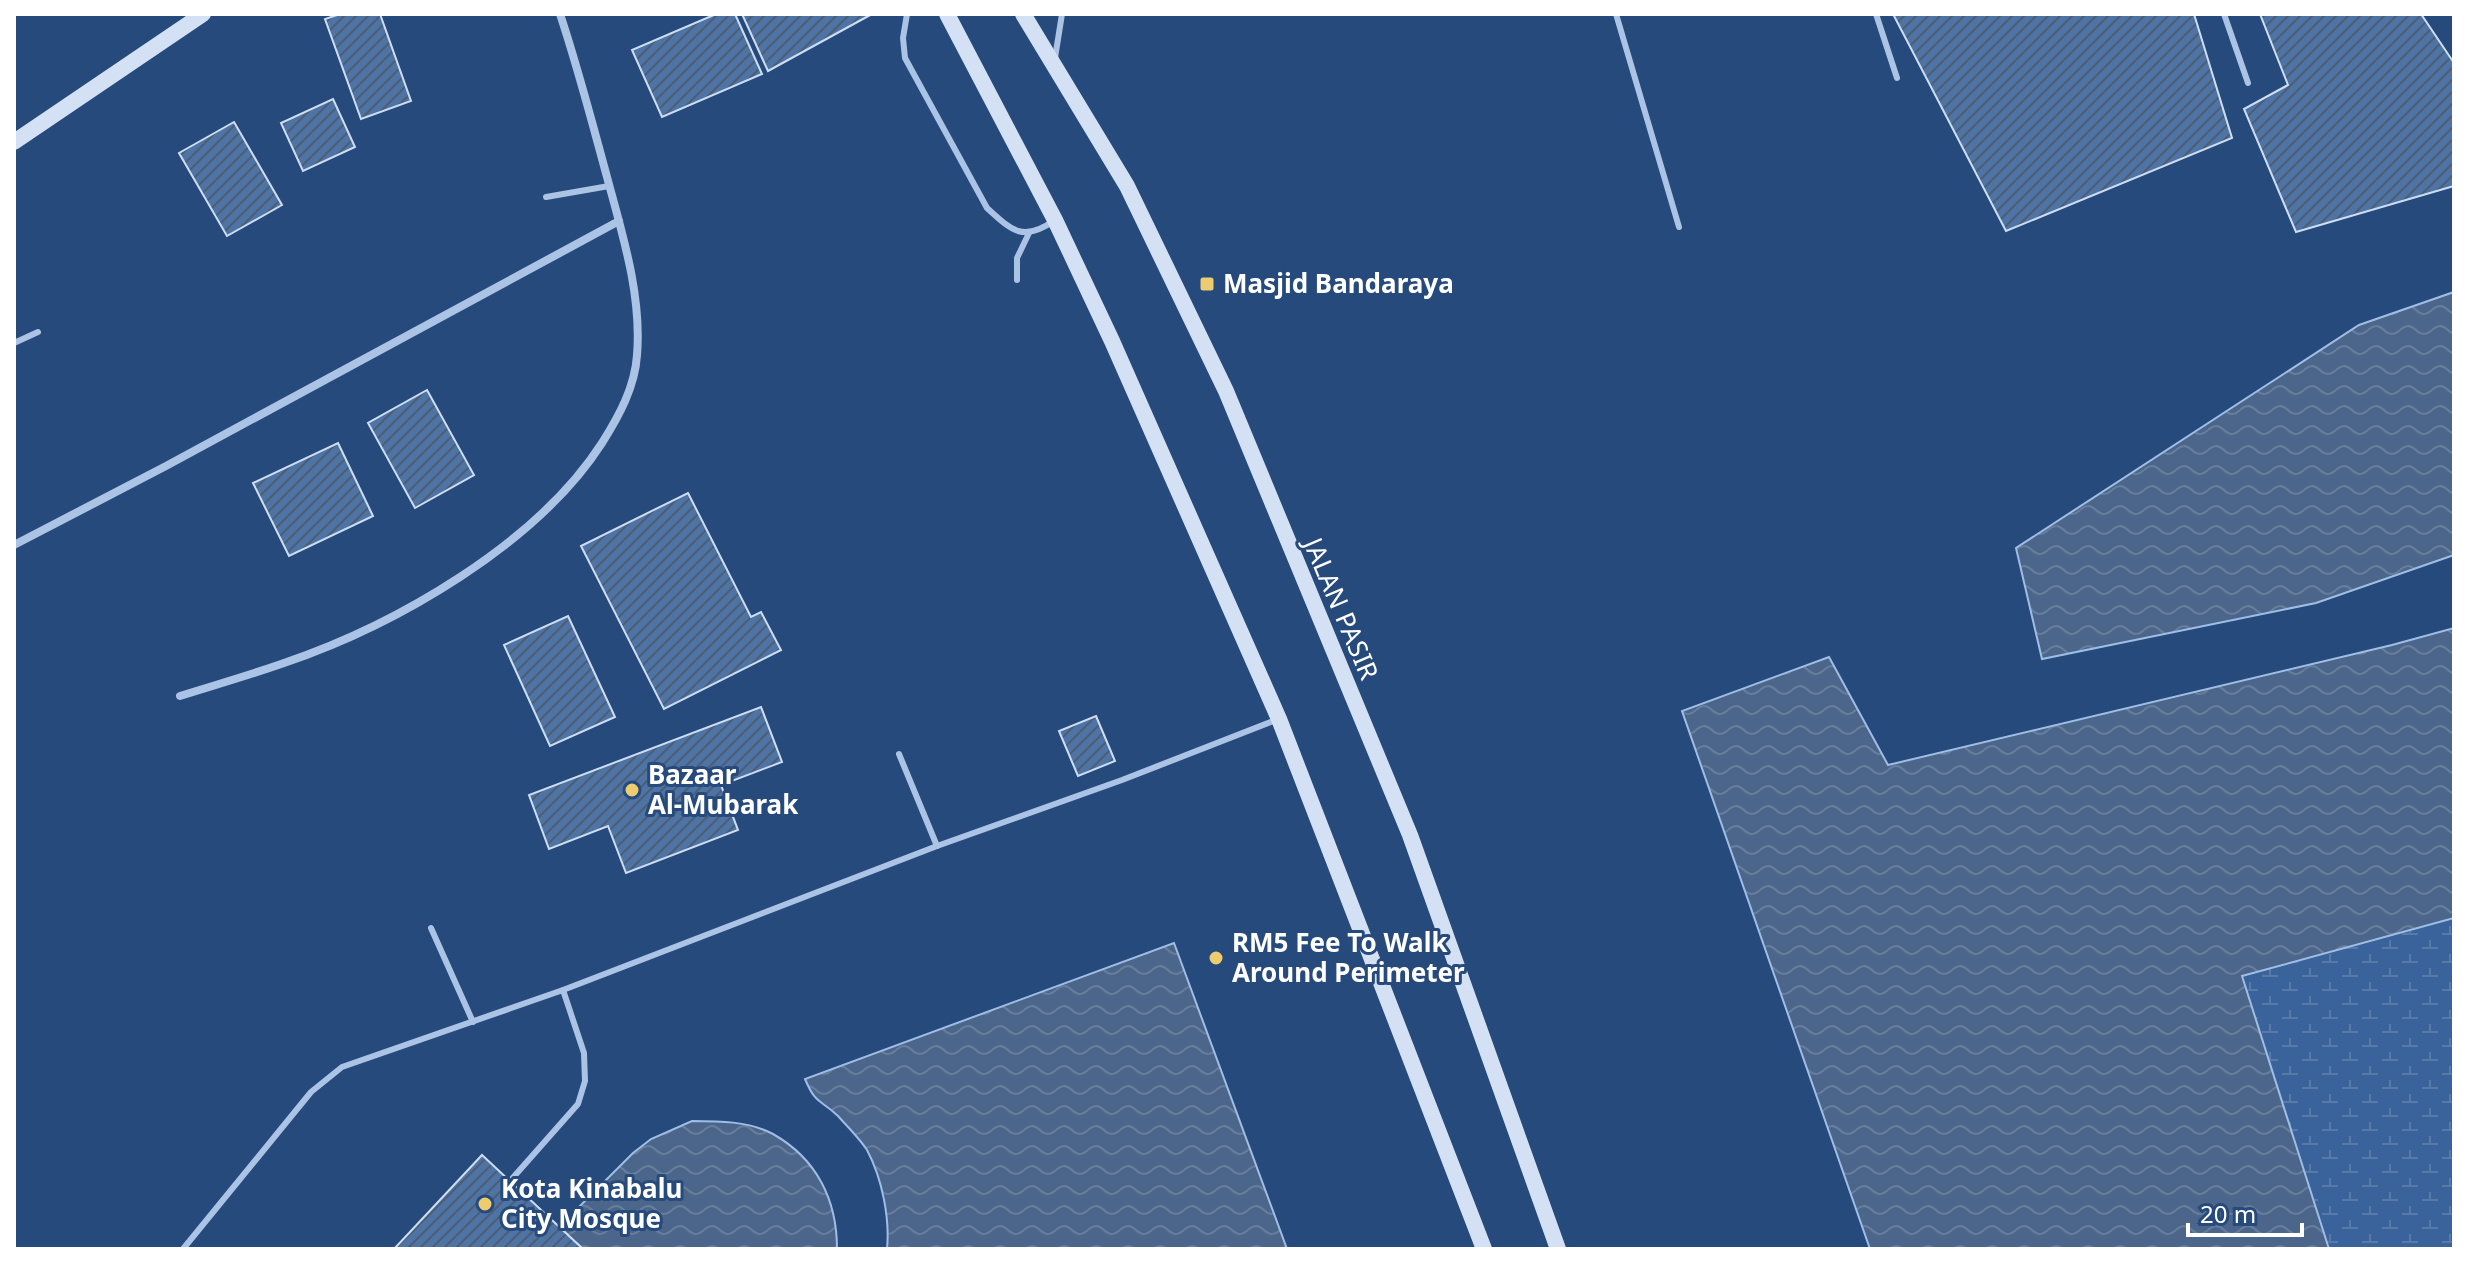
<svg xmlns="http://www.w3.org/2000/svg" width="2468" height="1263" font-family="'Noto Sans',sans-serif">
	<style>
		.wetland { fill: url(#wetland-marsh) }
		.water { fill: url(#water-waves); stroke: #9fbee5; stroke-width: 2 }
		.building { fill: url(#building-hatch); stroke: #cddef4; stroke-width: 2 }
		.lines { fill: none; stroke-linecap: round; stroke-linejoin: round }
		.service { stroke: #abc3e5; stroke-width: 6 }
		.minor { stroke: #abc3e5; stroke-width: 8 }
		.secondary { stroke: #d4e1f5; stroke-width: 16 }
		.poi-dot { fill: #edcc70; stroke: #264a7c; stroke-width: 3 }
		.labels { text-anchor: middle; stroke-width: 6; stroke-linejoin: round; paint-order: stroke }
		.poi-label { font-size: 26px; font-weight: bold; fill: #fff; stroke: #264a7c; text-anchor: start }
		.street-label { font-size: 26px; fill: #fff; stroke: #264a7c }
	</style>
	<defs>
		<pattern id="wetland-marsh" width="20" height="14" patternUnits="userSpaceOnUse" patternTransform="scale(2)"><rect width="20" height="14" fill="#39639a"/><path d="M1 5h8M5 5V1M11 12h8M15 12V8" fill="none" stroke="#577aa9"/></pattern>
		<pattern id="water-waves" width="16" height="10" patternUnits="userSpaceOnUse" patternTransform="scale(2)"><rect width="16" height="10" fill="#4c668b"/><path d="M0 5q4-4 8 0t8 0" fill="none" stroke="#677d9c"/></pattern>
		<pattern id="building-hatch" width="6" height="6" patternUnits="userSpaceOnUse" patternTransform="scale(2)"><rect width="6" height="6" fill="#4e73a5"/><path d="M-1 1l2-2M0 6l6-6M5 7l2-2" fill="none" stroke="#4d5e74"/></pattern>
	</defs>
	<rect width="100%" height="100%" fill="#264a7c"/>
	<!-- wetland -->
	<polygon class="wetland" points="2454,918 2454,1249 2329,1249 2242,976"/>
	<!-- water -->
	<g class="water">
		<polygon points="2454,292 2454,555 2316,603 2042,659 2016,548 2359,325"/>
		<polygon points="2454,628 2454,918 2242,976 2329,1249 1870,1249 1682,711 1829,657 1888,765 2392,645"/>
		<path d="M1174 943 1287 1249H887C890 1218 882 1178 867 1150 860 1139 847 1126 838 1116 820 1099 816 1105 805 1079Z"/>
		<path d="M692 1121C718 1121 749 1121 773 1134 817 1159 837 1200 837 1249H583L559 1227 633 1153 651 1139Z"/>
	</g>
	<!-- building -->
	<g class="building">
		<polygon points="340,14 380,14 411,101 361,119 325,19"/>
		<polygon points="716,14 735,14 762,74 662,117 632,50"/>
		<polygon points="742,14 872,14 768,71"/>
		<polygon points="1893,14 2194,14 2232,138 2006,231"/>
		<polygon points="2260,14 2421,14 2454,63 2454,186 2296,232 2244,109 2288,85"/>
		<polygon points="333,99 355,147 303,171 281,123"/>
		<polygon points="234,122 282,205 227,236 179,153"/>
		<polygon points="427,390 474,475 415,508 368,423"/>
		<polygon points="338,443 373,516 289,556 253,483"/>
		<polygon points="688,493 751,617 761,612 781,650 664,709 581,546"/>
		<polygon points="568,616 615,717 550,746 504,645"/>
		<polygon points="761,707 782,762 721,785 738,830 626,873 608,826 549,849 529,795"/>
		<polygon points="1096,716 1115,761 1078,776 1059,731"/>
		<polygon points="482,1155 583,1249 394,1249"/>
	</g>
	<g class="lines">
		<!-- service -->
		<g class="service">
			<path d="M907 14 903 38 905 58 987 208C1013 232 1024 242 1055 220"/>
			<polyline points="1616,14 1679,227"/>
			<polyline points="1876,14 1897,78"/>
			<polyline points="2224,14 2248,83"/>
			<polyline points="1055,58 1062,14"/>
			<polyline points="546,197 609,186"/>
			<polyline points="1017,280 1017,258 1029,233"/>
			<polyline points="14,343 38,332"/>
			<polyline points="899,754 937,846"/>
			<polyline points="431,928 473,1022"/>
			<polyline points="510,1181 578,1104 585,1081 584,1053 563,990"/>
			<polyline points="183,1249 311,1092 342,1067 563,990 937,846 1122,780 1276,720"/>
		</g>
		<!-- minor -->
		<g class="minor">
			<polyline points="14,545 166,466 619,221"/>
			<path d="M180 696C215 685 250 675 284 663 396 625 537 544 602 443 619 416 635 387 637 355 642 295 622 233 607 177 592 122 578 68 560 14"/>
		</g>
		<!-- secondary -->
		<g class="secondary">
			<polyline points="947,14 1055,220 1112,341 1279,719 1484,1249"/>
			<polyline points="1023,14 1127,186 1226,391 1410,835 1558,1249"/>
			<polyline points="14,142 203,14"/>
		</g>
	</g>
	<!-- markers -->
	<g class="poi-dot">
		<rect x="1199" y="276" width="16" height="16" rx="4"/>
		<circle cx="632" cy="790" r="8"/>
		<circle cx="1216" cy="958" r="8"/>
		<circle cx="485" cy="1204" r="8"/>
	</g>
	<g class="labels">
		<!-- poi labels -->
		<g class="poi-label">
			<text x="1223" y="293">Masjid Bandaraya</text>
			<text x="648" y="784">Bazaar<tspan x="648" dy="30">Al-Mubarak</tspan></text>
			<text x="1232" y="952">RM5 Fee To Walk<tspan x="1232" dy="30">Around Perimeter</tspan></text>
			<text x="501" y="1198">Kota Kinabalu<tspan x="501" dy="30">City Mosque</tspan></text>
		</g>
		<!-- street labels -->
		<g class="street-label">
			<text transform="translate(1341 609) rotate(67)" y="9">JALAN PASIR</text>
		</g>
	</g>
	<!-- border -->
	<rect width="2468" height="1263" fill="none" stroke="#ffffff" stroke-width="32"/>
	<!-- scale -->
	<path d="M2188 1223v12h114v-12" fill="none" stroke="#ffffff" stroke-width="4"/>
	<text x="2200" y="1223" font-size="24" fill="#ffffff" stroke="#264a7c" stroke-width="6" paint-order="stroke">20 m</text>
</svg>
